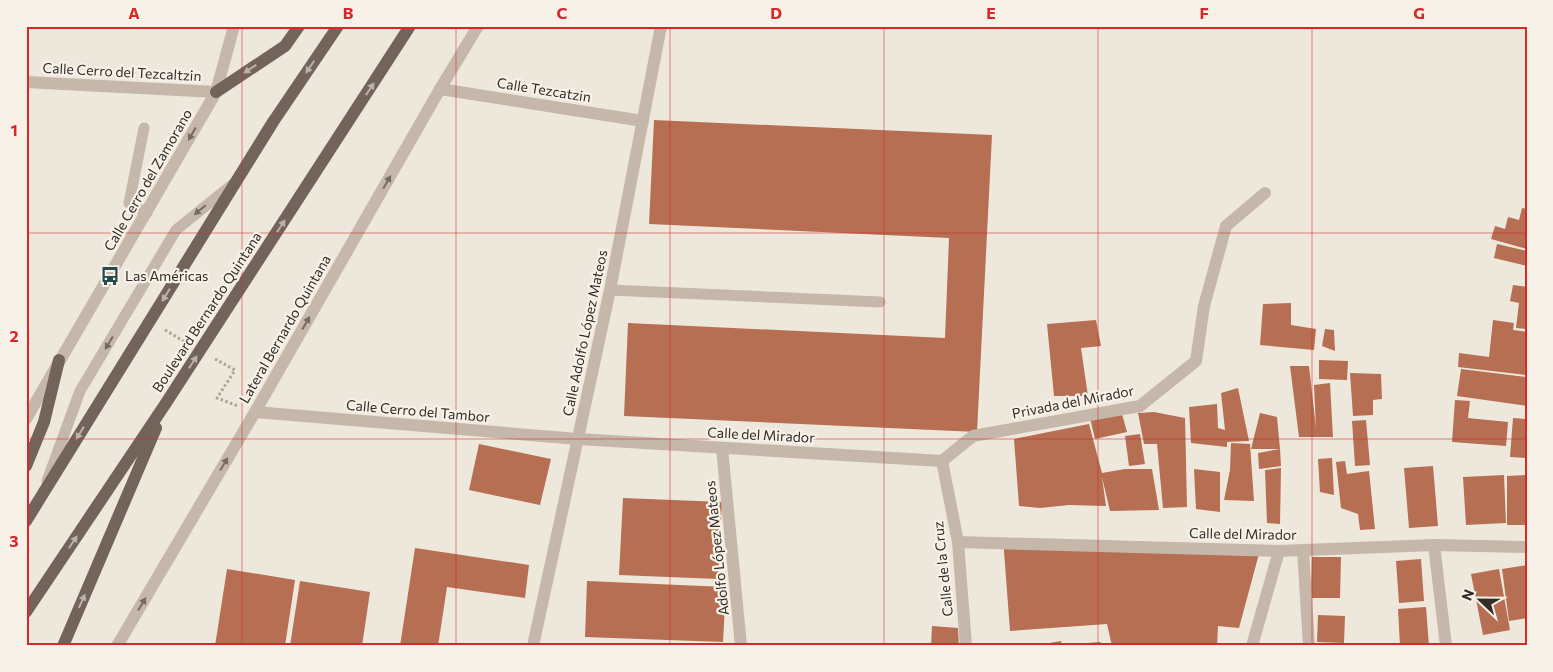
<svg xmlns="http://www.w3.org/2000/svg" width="1553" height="672" font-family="Commissioner,sans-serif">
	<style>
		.building { fill: #b66f52 }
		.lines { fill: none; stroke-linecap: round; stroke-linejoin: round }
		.path { stroke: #b1a294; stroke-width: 3; stroke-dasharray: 2.5 2.5; stroke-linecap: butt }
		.service { stroke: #c5b7aa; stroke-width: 11 }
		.minor { stroke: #c5b7aa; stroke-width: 12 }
		.tertiary { stroke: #c5b7aa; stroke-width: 12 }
		.primary { stroke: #73645b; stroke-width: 12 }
		.oneway { fill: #bcb2a9 }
		.oneway2 { fill: #756b62 }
		.grid { fill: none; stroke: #d62828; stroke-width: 1; stroke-opacity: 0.55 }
		.labels { text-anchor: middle; stroke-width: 4.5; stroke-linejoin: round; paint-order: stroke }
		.street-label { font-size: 14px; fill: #332c28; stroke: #f7f1e8 }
		.poi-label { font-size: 14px; fill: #332c28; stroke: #f7f1e8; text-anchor: start }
		.neatline { fill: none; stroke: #d62828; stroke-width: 2 }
		.grid-label { font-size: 16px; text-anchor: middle; font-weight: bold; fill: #d62828 }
	</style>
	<rect width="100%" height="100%" fill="#eee7dc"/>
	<!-- building -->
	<g class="building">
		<polygon points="654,120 992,135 977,432 624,416 628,323 945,338 949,238 649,224"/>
		<polygon points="1522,208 1527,209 1527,249 1491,239 1495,226 1505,229 1508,217 1519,220"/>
		<polygon points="1497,244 1527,251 1527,266 1494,258"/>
		<polygon points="1513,285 1527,287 1527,329 1516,328 1519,303 1510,301"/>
		<polygon points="1291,303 1291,325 1316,329 1314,350 1260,345 1263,304"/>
		<polygon points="1096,320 1101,346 1081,348 1088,396 1054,396 1047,324"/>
		<polygon points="1493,320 1514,323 1513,330 1527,332 1527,375 1458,367 1459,353 1489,357"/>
		<polygon points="1325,329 1334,330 1335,351 1322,346"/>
		<polygon points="1319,360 1348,361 1347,380 1319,379"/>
		<polygon points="1290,366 1309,366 1316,428 1314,385 1330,383 1333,437 1299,437"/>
		<polygon points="1461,369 1527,377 1527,406 1457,396"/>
		<polygon points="1350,373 1381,374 1382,399 1373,400 1373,415 1353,416"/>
		<polygon points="1238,388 1249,441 1227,442 1227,447 1191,443 1189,407 1217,404 1218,428 1225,430 1221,393"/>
		<polygon points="1455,400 1470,401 1468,418 1508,422 1506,446 1452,442"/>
		<polygon points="1154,412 1185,418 1187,507 1163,508 1157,444 1144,444 1138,413"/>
		<polygon points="1260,413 1277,417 1280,449 1251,449"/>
		<polygon points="1122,414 1127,432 1095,439 1090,418"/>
		<polygon points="1513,418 1527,419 1527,458 1510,457"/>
		<polygon points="1366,420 1370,465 1355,466 1352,421"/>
		<polygon points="1089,424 1102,473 1125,469 1152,469 1159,510 1110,511 1102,477 1106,506 1069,505 1040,508 1019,506 1014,439"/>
		<polygon points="1140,434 1145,464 1129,466 1125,436"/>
		<polygon points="1231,443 1250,444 1254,501 1224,500 1230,470"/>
		<polygon points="479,444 551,459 540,505 469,490"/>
		<polygon points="1280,449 1281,466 1259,469 1258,453"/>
		<polygon points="1332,458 1334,495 1320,492 1318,459"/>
		<polygon points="1345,461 1347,474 1369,471 1375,529 1360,530 1358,514 1341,508 1336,462"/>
		<polygon points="1433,466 1438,526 1409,528 1404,468"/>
		<polygon points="1281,468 1280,524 1267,523 1265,470"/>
		<polygon points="1194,469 1220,472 1220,512 1196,509"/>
		<polygon points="1504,475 1506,523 1466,525 1463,477"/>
		<polygon points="1527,475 1527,525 1507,525 1507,476"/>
		<polygon points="623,498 722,502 718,579 619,575"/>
		<polygon points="1003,538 1260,550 1239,628 1218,626 1217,646 1112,646 1107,624 1010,631"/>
		<polygon points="415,548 529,565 525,598 447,587 438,646 400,646"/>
		<polygon points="1312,557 1341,557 1340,598 1311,598"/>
		<polygon points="1421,559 1424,601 1399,603 1396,561"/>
		<polygon points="1527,565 1527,618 1509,621 1502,569"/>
		<polygon points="227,569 295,580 285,646 215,646"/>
		<polygon points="1499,569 1510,630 1483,635 1471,574"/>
		<polygon points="300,581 370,592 362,646 290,646"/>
		<polygon points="587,581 726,587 723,642 585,637"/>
		<polygon points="1426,607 1429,646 1400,646 1398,609"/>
		<polygon points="1318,615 1345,616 1344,643 1317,642"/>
		<polygon points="932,626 958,628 959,646 931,646"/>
		<polygon points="1061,641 1062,646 1038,646 1038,645"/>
		<polygon points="1101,642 1101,646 1075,646 1074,644"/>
	</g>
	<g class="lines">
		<!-- path -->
		<g class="path">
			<polyline points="165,330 185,342"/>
			<polyline points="215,359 235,370 217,398 238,406"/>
		</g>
		<!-- service -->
		<g class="service">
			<polyline points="144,128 129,203 147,213"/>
			<polyline points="610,290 880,302"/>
			<polyline points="47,481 80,391 176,230 233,184"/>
		</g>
		<!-- minor -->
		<g class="minor">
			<polyline points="26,82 216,92"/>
			<polyline points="440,89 643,121"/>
			<polyline points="255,412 578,439 942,461"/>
			<polyline points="26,419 216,92 234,26"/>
			<polyline points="722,448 741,646"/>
			<polyline points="942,461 973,436 1140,406 1196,361 1204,306 1226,226 1265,193"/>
			<polyline points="942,461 958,542 966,646"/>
			<polyline points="958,542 1279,551 1434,545 1527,547"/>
			<polyline points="1434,545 1446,646"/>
			<polyline points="1303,551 1309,646"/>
			<polyline points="533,646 610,290 661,26"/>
			<polyline points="1252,646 1279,551"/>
		</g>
		<!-- tertiary -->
		<polyline class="tertiary" points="117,646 255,412 440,89 478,26"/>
		<!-- primary -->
		<g class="primary">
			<polyline points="216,92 285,46 299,26"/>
			<polyline points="26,466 44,422 59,360"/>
			<polyline points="26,521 273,122 338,26"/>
			<polyline points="26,612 166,403 410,26"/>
			<polyline points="63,646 156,428"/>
		</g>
	</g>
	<!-- one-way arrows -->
	<defs><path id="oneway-solid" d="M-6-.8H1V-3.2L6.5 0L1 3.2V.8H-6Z" transform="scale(1.25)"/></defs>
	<g class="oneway">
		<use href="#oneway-solid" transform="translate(310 67) rotate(124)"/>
		<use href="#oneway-solid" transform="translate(250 69) rotate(146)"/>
		<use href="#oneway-solid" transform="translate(370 89) rotate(-57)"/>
		<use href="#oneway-solid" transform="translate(281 226) rotate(-57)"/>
		<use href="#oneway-solid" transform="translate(166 295) rotate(122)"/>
		<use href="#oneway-solid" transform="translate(193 362) rotate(-57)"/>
		<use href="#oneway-solid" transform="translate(80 433) rotate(122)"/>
		<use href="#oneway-solid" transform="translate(73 542) rotate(-56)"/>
		<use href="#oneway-solid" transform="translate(82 601) rotate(-66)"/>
	</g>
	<g class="oneway2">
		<use href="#oneway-solid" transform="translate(192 134) rotate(120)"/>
		<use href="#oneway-solid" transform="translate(387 182) rotate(-60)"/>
		<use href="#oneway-solid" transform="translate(200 210) rotate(140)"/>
		<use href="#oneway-solid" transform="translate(306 323) rotate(-60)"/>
		<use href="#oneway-solid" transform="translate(109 343) rotate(121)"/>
		<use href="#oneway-solid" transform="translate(224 464) rotate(-59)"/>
		<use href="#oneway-solid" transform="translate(142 604) rotate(-59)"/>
	</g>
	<!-- grid -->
	<path class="grid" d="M242 26V646M456 26V646M670 26V646M884 26V646M1098 26V646M1312 26V646M26 233H1527M26 439H1527"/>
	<!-- icons -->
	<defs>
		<g id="bus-bare" transform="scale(1.5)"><path d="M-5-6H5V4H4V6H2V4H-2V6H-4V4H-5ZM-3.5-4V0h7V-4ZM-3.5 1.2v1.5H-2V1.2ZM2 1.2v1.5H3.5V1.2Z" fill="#234b50" stroke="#f7f1e8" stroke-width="2.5" paint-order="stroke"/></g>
	</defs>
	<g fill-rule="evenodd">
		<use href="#bus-bare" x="110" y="276"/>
	</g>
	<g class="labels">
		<!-- street labels -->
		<g class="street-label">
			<text transform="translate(122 72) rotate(3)" y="5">Calle Cerro del Tezcaltzin</text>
			<text transform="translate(544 90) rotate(9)" y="5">Calle Tezcatzin</text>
			<text transform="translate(148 180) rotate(-60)" y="5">Calle Cerro del Zamorano</text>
			<text transform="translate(207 312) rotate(-57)" y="5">Boulevard Bernardo Quintana</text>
			<text transform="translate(285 329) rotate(-60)" y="5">Lateral Bernardo Quintana</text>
			<text transform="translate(585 333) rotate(-78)" y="5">Calle Adolfo López Mateos</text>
			<text transform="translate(1073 402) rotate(-11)" y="5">Privada del Mirador</text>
			<text transform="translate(418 411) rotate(5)" y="5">Calle Cerro del Tambor</text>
			<text transform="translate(761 435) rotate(3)" y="5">Calle del Mirador</text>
			<text transform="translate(1243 534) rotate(1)" y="5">Calle del Mirador</text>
			<text transform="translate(717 548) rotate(-96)" y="5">Adolfo López Mateos</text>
			<text transform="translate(943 569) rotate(-96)" y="5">Calle de la Cruz</text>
		</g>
		<!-- poi labels -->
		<g class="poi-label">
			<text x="125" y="281">Las Américas</text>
		</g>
	</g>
	<!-- border -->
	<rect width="1553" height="672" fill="none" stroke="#f7f1e8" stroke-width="55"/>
	<!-- north arrow -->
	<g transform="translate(1480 600) rotate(292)" stroke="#f7f1e8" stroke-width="4" paint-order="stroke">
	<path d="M0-4L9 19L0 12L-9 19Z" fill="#332c28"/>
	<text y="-8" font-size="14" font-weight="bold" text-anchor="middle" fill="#332c28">N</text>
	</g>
	<rect x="28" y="28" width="1498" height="616" class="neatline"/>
	<g class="grid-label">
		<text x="134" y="19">A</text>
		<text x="348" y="19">B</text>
		<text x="562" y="19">C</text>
		<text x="776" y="19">D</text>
		<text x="991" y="19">E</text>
		<text x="1204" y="19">F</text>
		<text x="1419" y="19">G</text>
		<text x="14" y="136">1</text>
		<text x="14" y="342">2</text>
		<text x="14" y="547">3</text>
	</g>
</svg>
